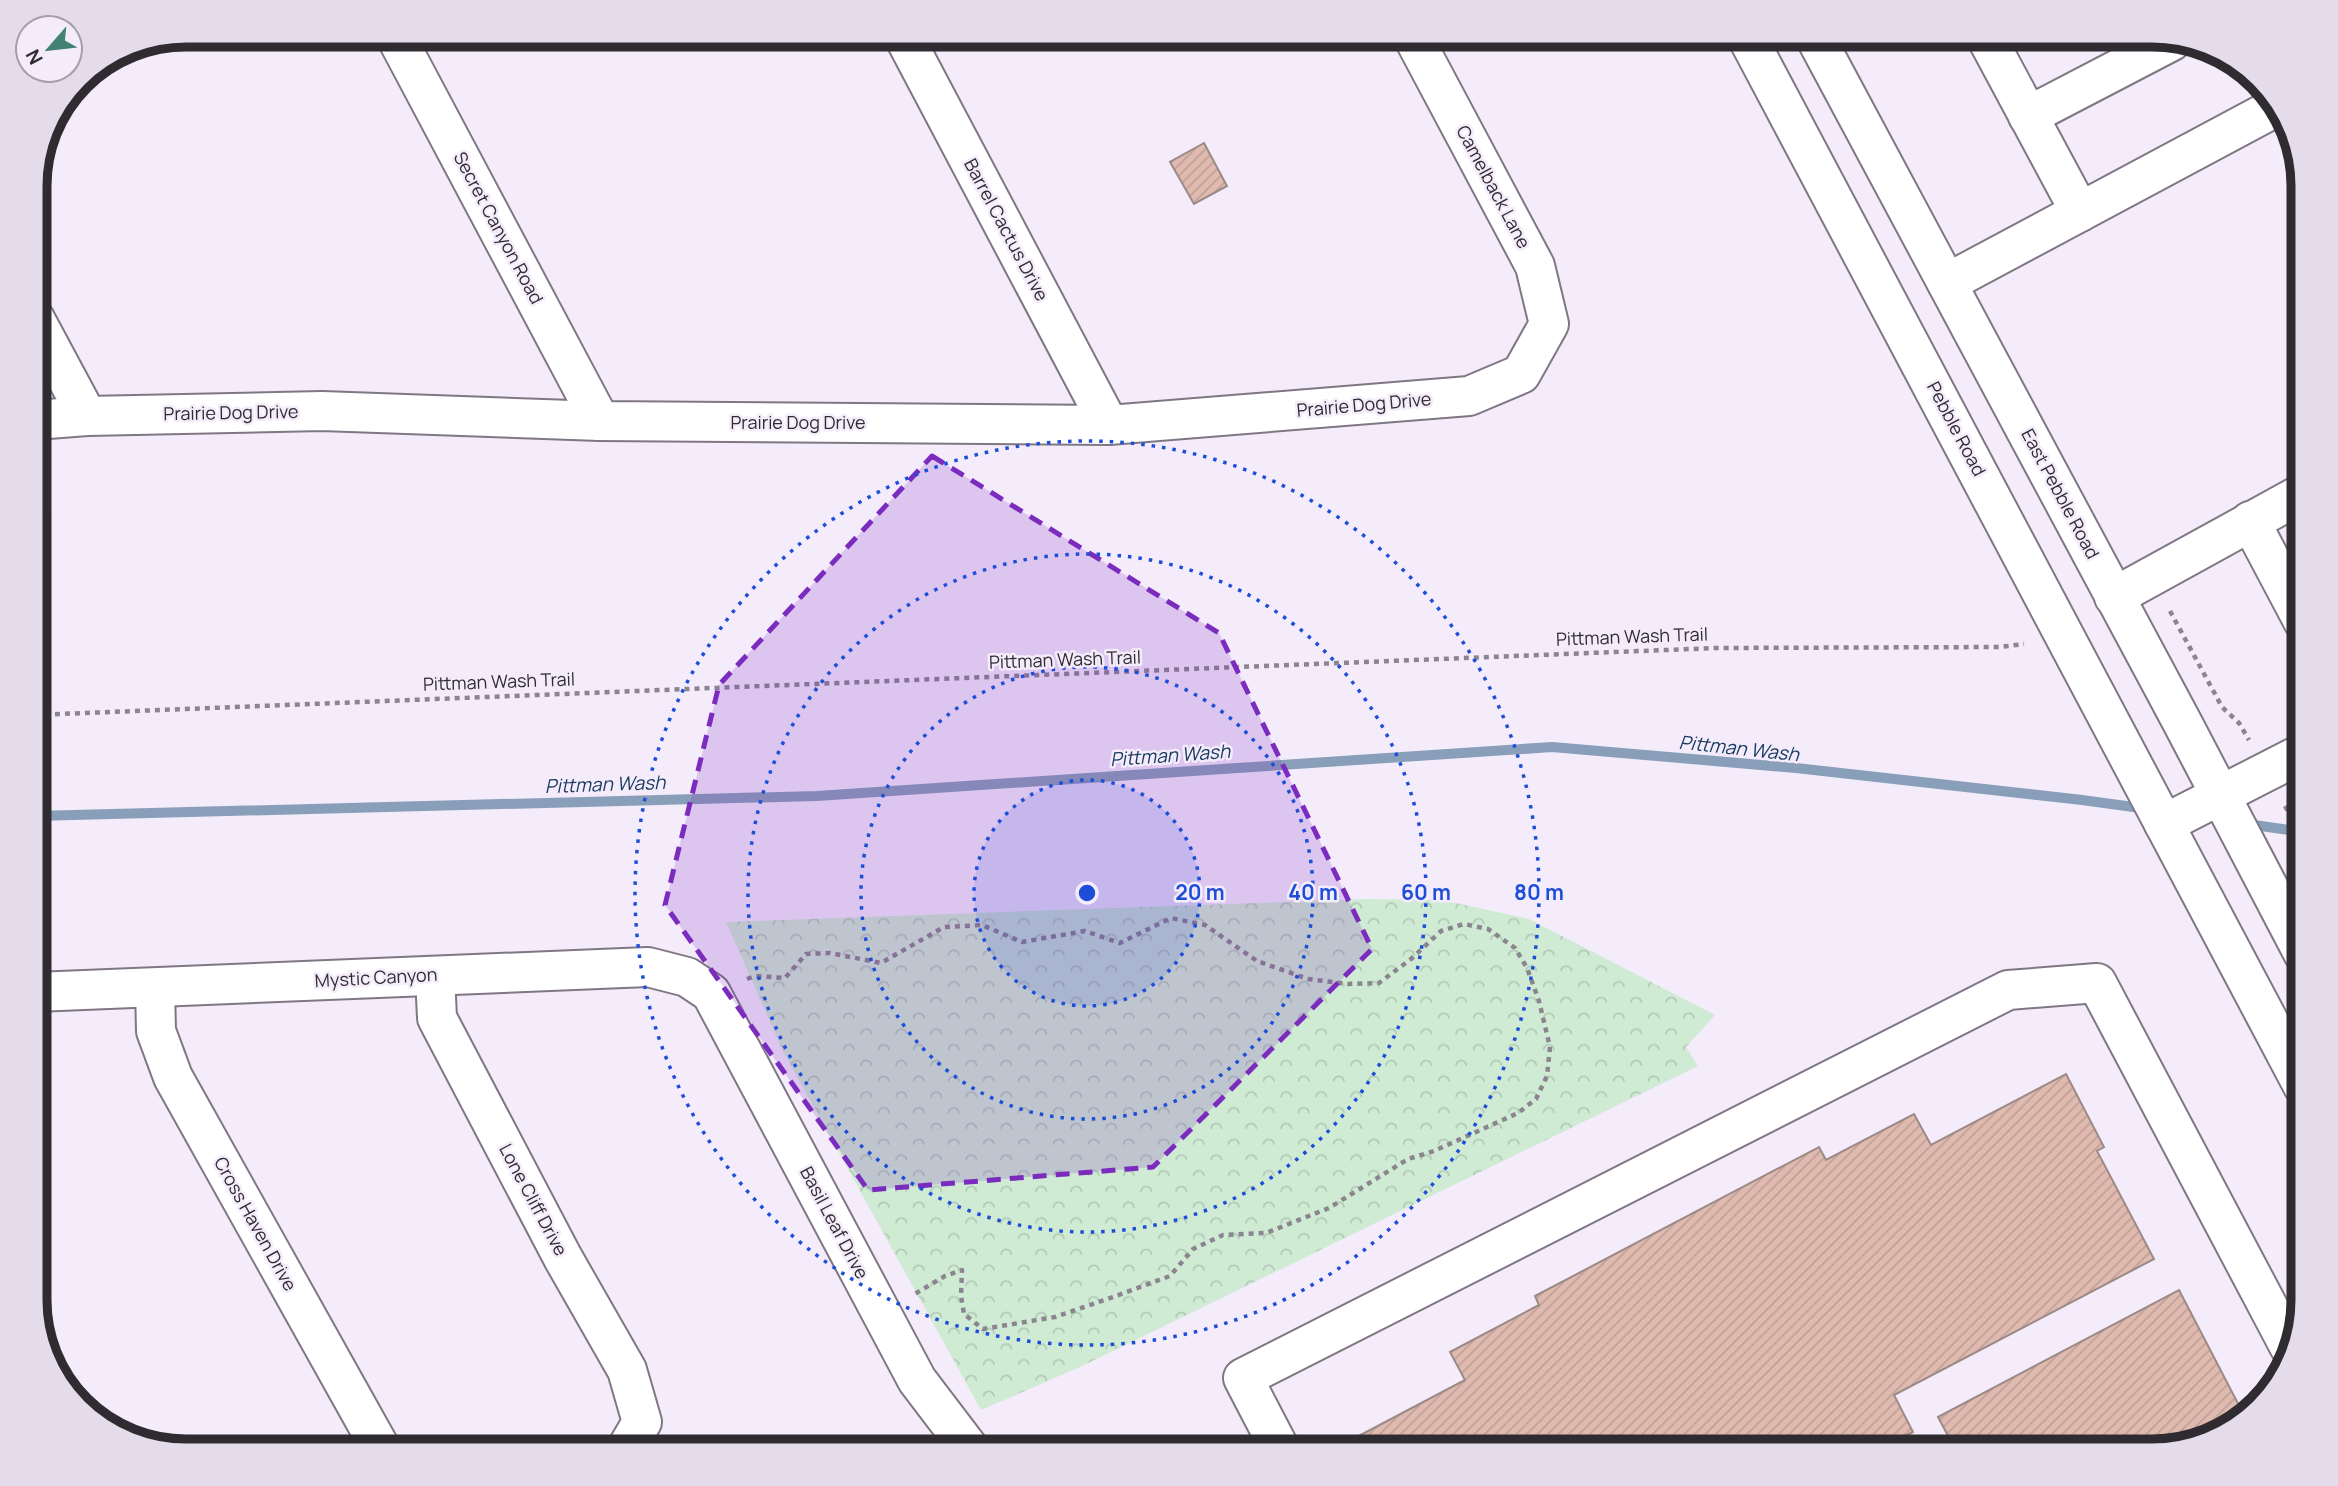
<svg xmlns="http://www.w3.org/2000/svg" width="2338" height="1486" font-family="Manrope,sans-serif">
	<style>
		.park { fill: url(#park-crowns) }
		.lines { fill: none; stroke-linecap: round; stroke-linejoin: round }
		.stream { stroke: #899fb9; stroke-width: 10 }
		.building { fill: url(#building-hatch); stroke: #9b8a85; stroke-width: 2 }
		.minor-casing { stroke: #7f7784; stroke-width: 42 }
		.major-casing { stroke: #7f7784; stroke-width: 42 }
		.path { stroke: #8b858f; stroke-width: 4.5; stroke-dasharray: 5 5; stroke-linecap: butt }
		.minor { stroke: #fff; stroke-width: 38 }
		.major { stroke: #fff; stroke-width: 38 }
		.marked { fill: #7b2cbf; fill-opacity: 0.2; stroke: #7b2cbf; stroke-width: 5; stroke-dasharray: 14 9; stroke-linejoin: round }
		.ring { fill: none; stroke: #1d4ed8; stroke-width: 3.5; stroke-dasharray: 3.5 7 }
		.labels { text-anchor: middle; stroke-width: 5; stroke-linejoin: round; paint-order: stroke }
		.street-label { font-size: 18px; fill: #2f2c31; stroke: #f4ebfb }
		.water-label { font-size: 19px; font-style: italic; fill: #1a3c61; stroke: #f4ebfb }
		.rim { fill: none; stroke: #2f2c31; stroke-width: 9 }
		.centre { fill: #1d4ed8; stroke: #f4ebfb; stroke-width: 3.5 }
		.ring-label { font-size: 21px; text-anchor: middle; font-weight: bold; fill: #1d4ed8; stroke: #f4ebfb; stroke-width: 5; stroke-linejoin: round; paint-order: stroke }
	</style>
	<defs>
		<pattern id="park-crowns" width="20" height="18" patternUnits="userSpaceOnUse" patternTransform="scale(1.75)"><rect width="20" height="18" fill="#cfebd4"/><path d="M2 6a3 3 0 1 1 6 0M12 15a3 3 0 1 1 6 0" fill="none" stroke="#b2cab6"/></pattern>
		<pattern id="building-hatch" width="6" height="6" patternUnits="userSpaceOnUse" patternTransform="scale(1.75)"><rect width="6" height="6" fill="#e0baaf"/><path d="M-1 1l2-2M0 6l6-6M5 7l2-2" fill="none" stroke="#c0a097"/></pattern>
	</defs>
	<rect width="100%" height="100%" fill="#f4ebfb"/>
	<!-- park -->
	<polygon class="park" points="1366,899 1442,900 1529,919 1715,1015 1686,1047 1698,1066 1080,1367 981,1410 784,1053 726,922"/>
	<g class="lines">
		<!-- stream -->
		<g class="stream">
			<polyline points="35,816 817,796 1552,747 1796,768 2082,800 2148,809"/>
			<polyline points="2247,824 2303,832"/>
		</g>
	</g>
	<!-- building -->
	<g class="building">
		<polygon points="1204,143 1227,186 1194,204 1170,162"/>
		<polygon points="2066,1074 2104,1147 2097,1151 2154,1259 1894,1395 1913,1432 1876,1451 1335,1451 1334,1449 1465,1380 1450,1352 1539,1305 1535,1296 1819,1147 1826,1160 1914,1114 1931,1145"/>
		<polygon points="2179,1290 2244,1415 2200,1438 2152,1451 1956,1451 1938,1417"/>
	</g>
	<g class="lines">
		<!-- minor casing -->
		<g class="minor-casing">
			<g id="minor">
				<polyline points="395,35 600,421"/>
				<polyline points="903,35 1109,425"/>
				<polyline points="1985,35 2080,212"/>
				<polyline points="2028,116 2172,41"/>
				<polyline points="1947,283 2278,106"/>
				<polyline points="35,319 87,416"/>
				<polyline points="35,420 87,416 322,411 600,421 1109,425 1469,396 1521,374 1549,324 1535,266 1412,35"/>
				<polyline points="2250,521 2303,621"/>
				<polyline points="2114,597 2303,493"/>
				<polyline points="2164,824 2303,753"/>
				<polyline points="435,976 437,1018 563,1258 627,1370 642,1422 625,1451"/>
				<polyline points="155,988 156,1031 173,1077 382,1451"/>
				<polyline points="35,992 648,967 687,977 711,993 917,1380 971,1451"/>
				<polyline points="1281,1451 1243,1378 2008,990 2097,983 2289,1346"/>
			</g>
		</g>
		<!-- major casing -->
		<g class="major-casing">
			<g id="major">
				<polyline points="1746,35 2303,1086"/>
				<polyline points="1814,35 2182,722 2303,953"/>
			</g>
		</g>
		<!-- path -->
		<g class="path">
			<polyline points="2170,611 2222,707 2239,723 2249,740"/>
			<polyline points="35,715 1716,648 2000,647 2024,644"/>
			<polyline points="2285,806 2291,817 2303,824"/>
			<polyline points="747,979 755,976 785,978 806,954 830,953 881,963 944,927 982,925 1022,942 1085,931 1120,943 1171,918 1205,925 1257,961 1308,979 1348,984 1379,983 1411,959 1441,931 1464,924 1488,929 1515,948 1527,968 1539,1001 1550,1047 1547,1076 1536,1099 1518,1113 1434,1151 1408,1159 1329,1208 1266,1233 1223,1235 1193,1249 1170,1276 1113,1297 1055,1317 983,1329 964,1314 961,1296 962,1270 945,1276 913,1295"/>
		</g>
		<!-- minor -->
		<use href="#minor" class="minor"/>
		<!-- major -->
		<use href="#major" class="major"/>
	</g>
	<!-- marked area -->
	<path class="marked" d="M932 456 1219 633 1372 949 1153 1167 868 1190 665 905 719 685Z"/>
	<!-- distance rings -->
	<circle cx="1087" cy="893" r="113" fill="#1d4ed8" fill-opacity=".12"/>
	<g class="ring">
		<circle cx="1087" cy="893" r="113"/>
		<circle cx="1087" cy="893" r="226"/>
		<circle cx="1087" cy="893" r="339"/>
		<circle cx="1087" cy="893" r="452"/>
	</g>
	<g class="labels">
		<!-- street labels -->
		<g class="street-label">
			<text transform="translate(1493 187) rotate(62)" y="6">Camelback Lane</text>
			<text transform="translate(498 228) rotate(62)" y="6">Secret Canyon Road</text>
			<text transform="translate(1006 230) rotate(62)" y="6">Barrel Cactus Drive</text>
			<text transform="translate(1364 405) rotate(-5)" y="6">Prairie Dog Drive</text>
			<text transform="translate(231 413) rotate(-1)" y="6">Prairie Dog Drive</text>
			<text x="798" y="429">Prairie Dog Drive</text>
			<text transform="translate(1956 429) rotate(62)" y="6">Pebble Road</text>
			<text transform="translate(2060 494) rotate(62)" y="6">East Pebble Road</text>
			<text transform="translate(1632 637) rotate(-2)" y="6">Pittman Wash Trail</text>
			<text transform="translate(1065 660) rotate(-2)" y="6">Pittman Wash Trail</text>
			<text transform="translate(499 682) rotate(-2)" y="6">Pittman Wash Trail</text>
			<text transform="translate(376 978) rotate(-3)" y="6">Mystic Canyon</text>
			<text transform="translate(533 1200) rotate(62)" y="6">Lone Cliff Drive</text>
			<text transform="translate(834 1223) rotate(62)" y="6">Basil Leaf Drive</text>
			<text transform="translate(255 1224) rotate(61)" y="6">Cross Haven Drive</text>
		</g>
		<!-- water labels -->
		<g class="water-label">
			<text transform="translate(1739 748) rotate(6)" y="7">Pittman Wash</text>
			<text transform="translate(1170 755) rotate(-4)" y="7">Pittman Wash</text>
			<text transform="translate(605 784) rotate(-2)" y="7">Pittman Wash</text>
		</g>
	</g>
	<!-- crop -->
	<path d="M0 0H2338V1486H0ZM186 47H2152A139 139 0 0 1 2291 186V1300A139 139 0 0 1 2152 1439H186A139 139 0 0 1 47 1300V186A139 139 0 0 1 186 47Z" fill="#e4dceb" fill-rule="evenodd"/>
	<path class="rim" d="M186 47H2152A139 139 0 0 1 2291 186V1300A139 139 0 0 1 2152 1439H186A139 139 0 0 1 47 1300V186A139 139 0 0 1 186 47Z"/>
	<circle cx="1087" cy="893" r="10" class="centre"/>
	<g class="ring-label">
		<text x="1200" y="900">20 m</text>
		<text x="1313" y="900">40 m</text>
		<text x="1426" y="900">60 m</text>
		<text x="1539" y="900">80 m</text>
	</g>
	<!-- north arrow -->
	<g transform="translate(49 49) rotate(242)"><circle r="33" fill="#f4ebfb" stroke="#a59faa" stroke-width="2"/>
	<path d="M0-5L12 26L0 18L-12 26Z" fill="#428272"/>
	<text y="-10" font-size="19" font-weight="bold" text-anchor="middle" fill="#2f2c31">N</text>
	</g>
</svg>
